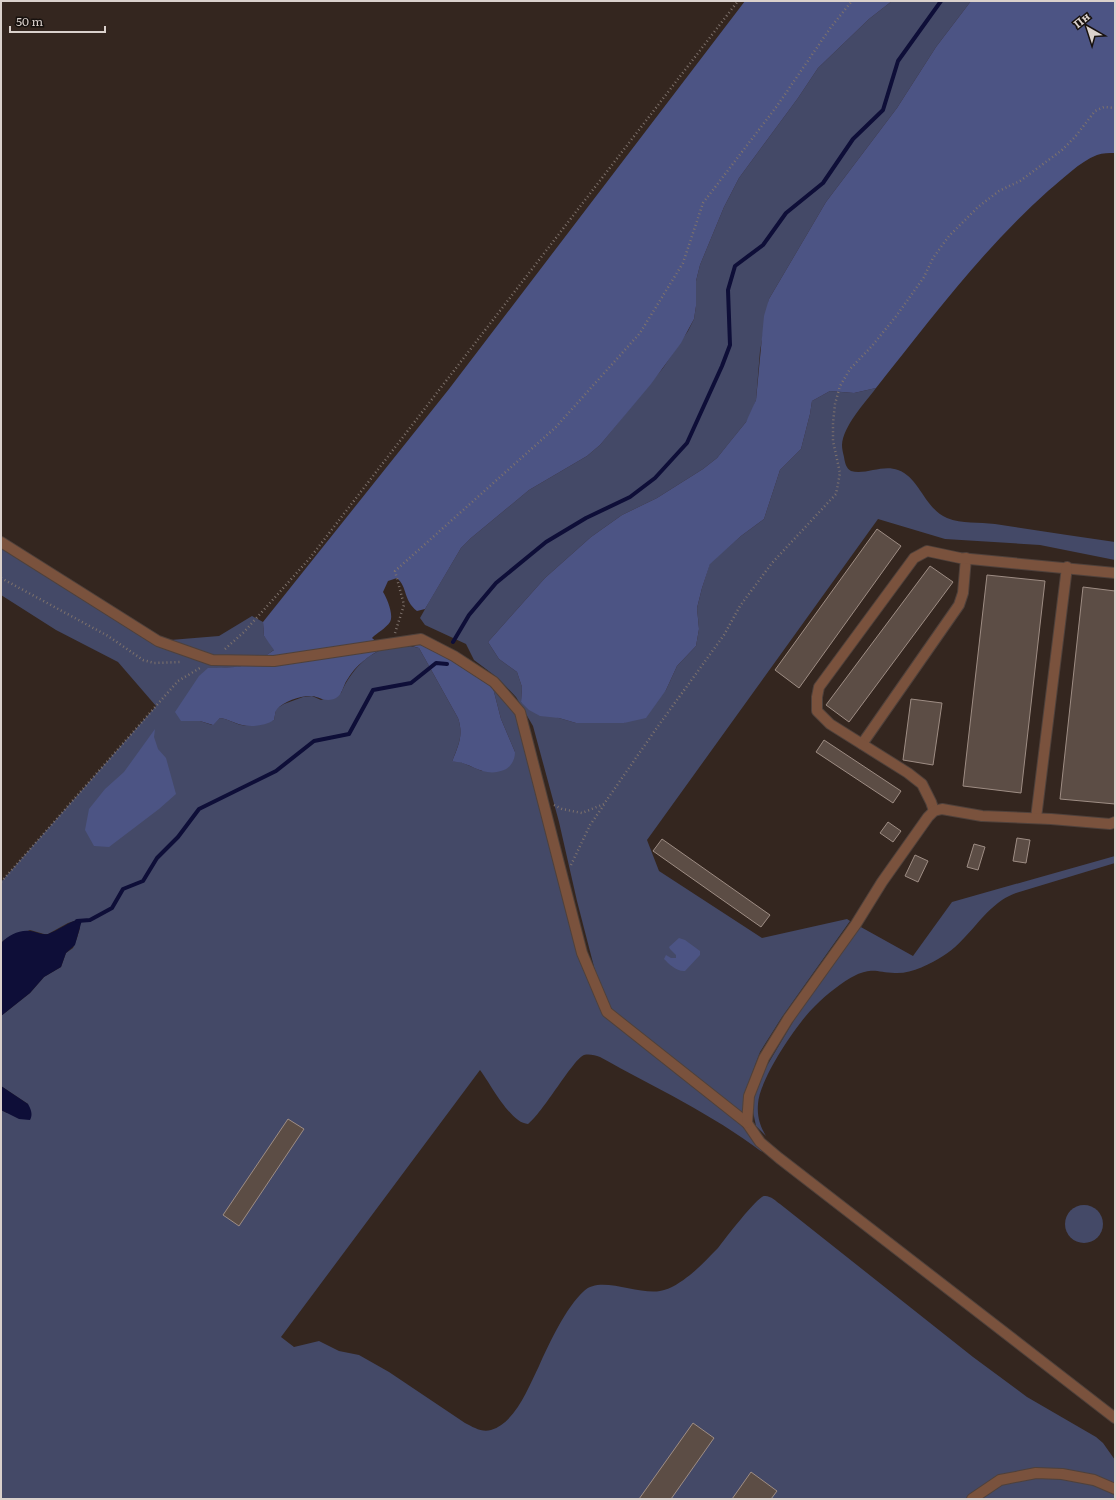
<svg xmlns="http://www.w3.org/2000/svg" width="1116" height="1500" font-family="Literata,serif">
	<style>
		.green { fill: #444967 }
		.forest { fill: #4c5484 }
		.water { fill: #0e0e38 }
		.lines { fill: none; stroke-linecap: round; stroke-linejoin: round }
		.stream { stroke: #0e0e38; stroke-width: 4 }
		.building { fill: #5c4d45; stroke: #9e8d84 }
		.minor-casing { stroke: #4f413b; stroke-width: 12 }
		.path { stroke: #7e726c; stroke-width: 2.5; stroke-dasharray: 1 3; stroke-linecap: butt }
		.minor { stroke: #7a523d; stroke-width: 10 }
	</style>
	<rect width="100%" height="100%" fill="#34261f"/>
	<!-- green -->
	<g class="green">
		<path d="M892 1H971L936 47 897 108 826 202 769 299 760 351 756 400 751 414 746 422 717 458 703 469 657 498 622 515 591 537 545 578 488 642 499 659 517 672 522 687 521 702 559 718 576 723H624L666 690 677 666 696 646 699 629 697 608 702 588 710 563 741 536 764 519 780 470 801 449 810 414 812 401 830 391 854 393 876 388C865 403 843 426 842 445 842 449 843 453 844 457 845 463 846 468 851 471 866 475 883 464 898 470 920 478 924 508 947 518 962 524 979 522 995 524 1035 530 1075 536 1115 542V560L1040 545 945 539 878 519 647 840 659 871 762 938 847 919 850 921 782 1017 760 1052 745 1092 743 1115 611 1010 600 990 577 901 559 822 533 726 516 697 498 678 474 660 466 644 425 625 420 618 429 602 461 548 471 538 529 490 587 456 600 445 663 368 688 331 694 319 696 306V281L700 265 724 207 739 178 798 98 818 68 869 19Z"/>
		<path d="M1 542 158 641 219 636 252 616 263 622 264 636 275 649C256 664 245 668 221 668L181 721H200L212 725 220 718C228 719 234 723 241 725 252 727 264 723 274 720L276 709 284 704 303 697 312 696 321 700 341 693C355 661 383 638 419 648L458 718C464 736 458 745 452 762L458 761 482 771 515 752 501 719 493 688 516 705 585 953 610 1015 745 1125 762 1152C712 1114 654 1087 600 1057 595 1055 589 1054 584 1055 574 1058 542 1114 528 1124 511 1124 490 1083 480 1070L281 1337 294 1347 319 1341 339 1351 359 1355 389 1372 465 1423C473 1427 482 1433 491 1430 516 1422 528 1388 539 1366 549 1344 566 1307 584 1291 600 1275 638 1295 660 1291 671 1289 681 1282 690 1275 700 1267 709 1257 718 1248 725 1239 756 1198 764 1196 770 1195 776 1201 780 1204L973 1357 1027 1397 1096 1437 1103 1443 1115 1460V1499H1V1110L7 1113 28 1104 1 1086V1016L30 993 44 977 61 967 66 953 73 948 77 938 80 928V919L68 923 48 934H44L30 930 4 940 1 943V882L156 706 118 662 56 630 1 595Z"/>
		<path d="M1115 856V863L1016 893C1011 895 1006 897 1002 900 980 915 966 942 943 956 930 964 911 974 895 973 878 973 874 967 856 975 842 982 827 994 815 1006 797 1023 759 1080 758 1104 757 1117 760 1126 766 1136L756 1126 752 1107 756 1084 797 1015 859 926 913 956 952 902Z"/>
		<circle cx="1084" cy="1224" r="19"/>
	</g>
	<!-- forest -->
	<g class="forest">
		<path d="M745 1H892L869 19 818 68 798 98 739 178 724 207 700 265 696 281V306L694 319 681 343 651 384 600 445 587 456 529 490 471 538 461 548 425 609 417 611C403 600 408 588 397 578L388 581 383 592C387 598 394 615 390 622 386 628 377 633 372 638L384 648C369 655 355 666 347 680 343 686 342 695 336 698 326 703 320 697 312 696 302 695 284 701 277 709 275 711 275 717 274 720 265 726 252 727 242 725 234 723 228 719 220 718L213 725 200 721H181L175 712 199 676 208 668C238 668 249 668 274 650L264 636 263 622 449 389Z"/>
		<path d="M971 1H1115V153C1109 153 1103 153 1097 155 1079 162 1063 179 1048 191 983 249 930 320 876 388L854 393 830 391 812 401 810 414 801 449 780 470 764 519 741 536 710 564 702 588 697 608 699 629 696 646 677 666 666 690 646 718 624 723H576L559 718 540 716 529 710 521 702 522 687 517 672 499 659 488 642 545 578 591 537 622 515 657 498 703 469 717 458 729 443 746 422 756 400 764 316 769 299 826 202 897 108 936 47Z"/>
		<path d="M418 634 422 635 482 675 493 688 501 719 515 752C515 760 511 767 504 770 482 779 469 760 452 762 458 746 464 736 458 718L419 648 409 645 406 638 411 635Z"/>
		<polygon points="155,729 154,737 158,749 166,758 176,794 159,809 109,847 94,846 85,830 89,809 105,789 124,772"/>
		<path d="M679 938 685 940 700 951V955L685 971C677 972 669 964 664 959L666 955 671 958H676V955L670 949 669 947Z"/>
	</g>
	<!-- water -->
	<g class="water">
		<path d="M80 919 82 920 75 945 66 953 61 967 44 977 30 993 1 1016V943C10 934 22 928 35 932 39 933 43 935 48 934 59 930 68 922 80 919Z"/>
		<path d="M1 1086 28 1104C31 1109 33 1115 30 1120L19 1119 1 1110Z"/>
	</g>
	<g class="lines">
		<!-- stream -->
		<g class="stream">
			<polyline points="453,642 469,615 496,583 546,542 586,518 630,497 655,478 687,443 722,366 730,345 728,290 735,266 763,245 786,213 823,183 853,139 883,110 898,61 941,1"/>
			<polyline points="77,921 90,920 112,908 123,889 143,881 157,858 178,837 199,809 276,771 314,741 349,734 373,690 411,683 436,663 447,664"/>
		</g>
	</g>
	<!-- building -->
	<g class="building">
		<polygon points="877,529 901,546 799,688 775,670"/>
		<polygon points="930,566 953,582 849,722 826,705"/>
		<polygon points="987,575 1045,581 1021,793 963,786"/>
		<polygon points="1083,587 1115,591 1115,804 1060,799"/>
		<polygon points="911,699 942,703 933,765 903,760"/>
		<polygon points="824,740 901,791 893,803 816,752"/>
		<polygon points="888,822 901,831 893,842 880,833"/>
		<polygon points="1017,838 1030,840 1026,863 1013,861"/>
		<polygon points="662,839 770,915 761,927 653,851"/>
		<polygon points="974,844 985,847 978,870 967,867"/>
		<polygon points="915,855 928,861 918,882 905,876"/>
		<polygon points="288,1119 304,1129 239,1226 223,1215"/>
		<polygon points="693,1423 714,1438 671,1499 639,1499"/>
		<polygon points="751,1472 777,1491 771,1499 732,1499"/>
	</g>
	<g class="lines">
		<!-- minor casing -->
		<g class="minor-casing">
			<g id="minor">
				<polyline points="1,542 158,641 212,660 274,661 421,639 454,656 494,682 520,712 582,953 607,1012 747,1123 760,1142 779,1158 1115,1418"/>
				<polyline points="862,744 959,605 963,593 966,558"/>
				<polyline points="934,811 931,802 922,784 908,773 830,724 817,711 817,697 819,687 914,558 927,551 960,558 1115,573"/>
				<polyline points="1036,818 1067,567"/>
				<polyline points="747,1123 749,1096 764,1058 788,1019 856,924 882,882 928,817 934,811 942,809 982,816 1051,819 1110,824 1115,822"/>
				<polyline points="972,1499 1000,1480 1036,1473 1062,1474 1094,1480 1115,1489"/>
			</g>
		</g>
		<!-- path -->
		<g class="path">
			<polyline points="1,578 108,636 143,660 154,663 181,662"/>
			<polyline points="395,633 404,605 395,571 556,427 640,333 683,263 703,203 777,106 831,27 852,1"/>
			<polyline points="225,649 244,632 310,558 738,1"/>
			<polyline points="554,805 562,809 582,813 604,804 656,729 724,635 740,606 772,563 836,494 840,473 833,441 833,423 835,404 840,386 850,369 872,346 897,315 924,277 933,258 949,236 978,207 999,191 1020,181 1062,150 1075,137 1095,111 1104,107 1115,108"/>
			<polyline points="571,865 590,825 604,805"/>
			<polyline points="1,882 178,681 200,668"/>
		</g>
		<!-- minor -->
		<use href="#minor" class="minor"/>
	</g>
	<!-- border -->
	<rect width="1116" height="1500" fill="none" stroke="#dad1cc" stroke-width="4"/>
	<!-- north arrow -->
	<g transform="translate(1088 28) rotate(321)" stroke="#17110e" stroke-width="3" paint-order="stroke">
	<path d="M0-3L7 15L0 10L-7 15Z" fill="#dad1cc"/>
	<text y="-6" font-size="11" font-weight="bold" text-anchor="middle" fill="#dad1cc">Пн</text>
	</g>
	<!-- scale -->
	<path d="M10 26v6h95v-6" fill="none" stroke="#dad1cc" stroke-width="2"/>
	<text x="16" y="26" font-size="12" fill="#dad1cc" stroke="#17110e" stroke-width="3" paint-order="stroke">50 m</text>
</svg>
